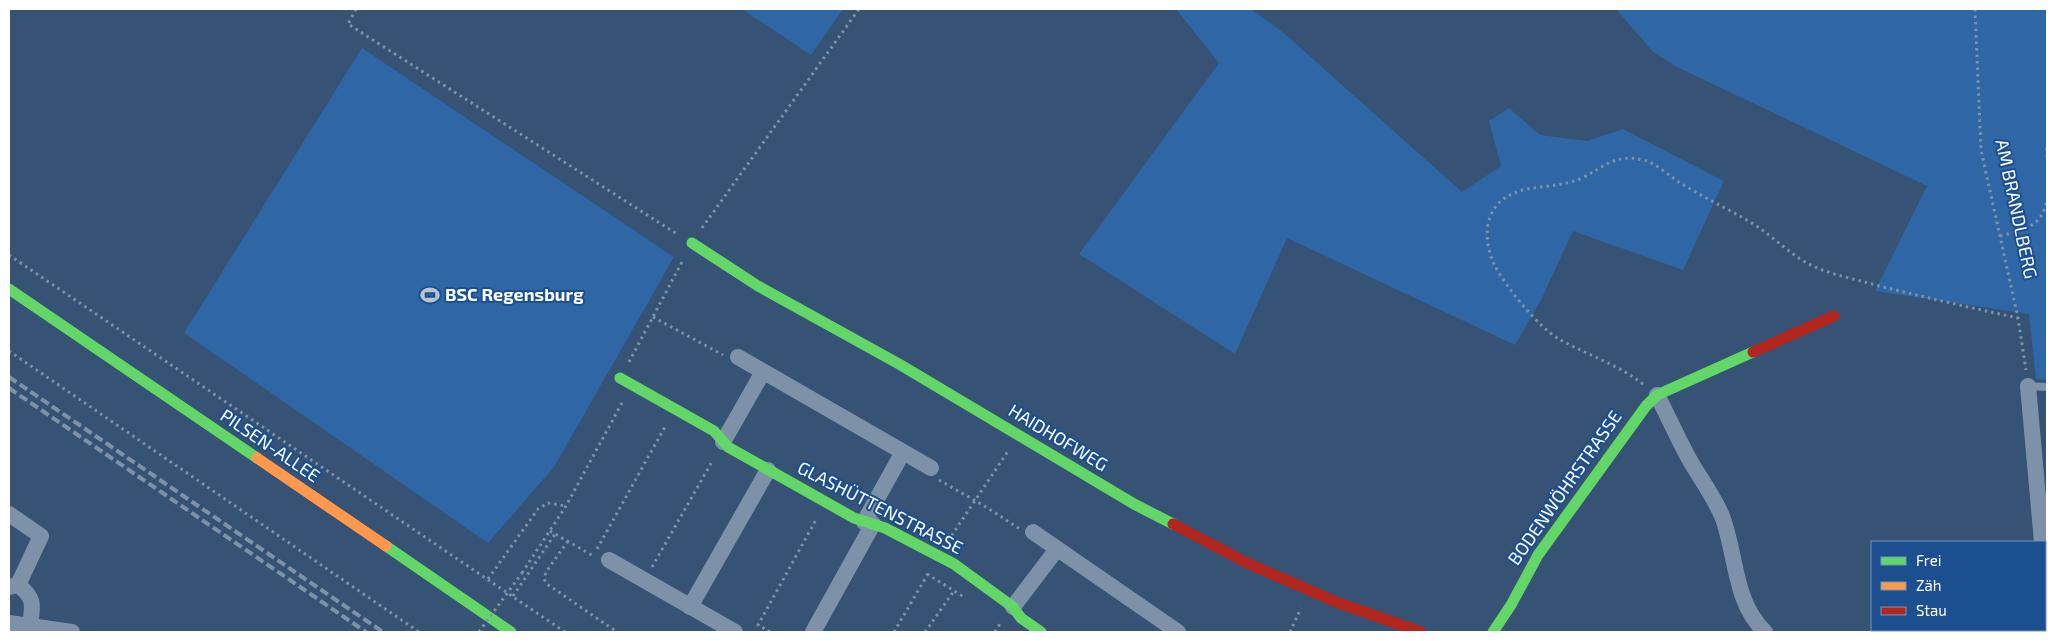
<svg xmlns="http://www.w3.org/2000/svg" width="2056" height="641" font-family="'Exo 2',sans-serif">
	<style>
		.green { fill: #2f66a5 }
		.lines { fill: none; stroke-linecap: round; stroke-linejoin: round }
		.path { stroke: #7d92a8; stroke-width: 3; stroke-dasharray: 2.5 4; stroke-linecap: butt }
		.lane { stroke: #7d92a8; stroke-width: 8 }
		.street { stroke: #7d92a8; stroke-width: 16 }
		.fast { stroke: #63d668; stroke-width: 11 }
		.slow { stroke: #ff974d; stroke-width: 11 }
		.jam { stroke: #b3261e; stroke-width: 11 }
		.rail { stroke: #7e92a7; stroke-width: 4; stroke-dasharray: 9 4; stroke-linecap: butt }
		.path-bridge { stroke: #7d92a8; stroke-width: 3; stroke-dasharray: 2.5 4; stroke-linecap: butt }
		.labels { text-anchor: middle; stroke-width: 4; stroke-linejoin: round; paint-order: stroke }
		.street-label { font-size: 18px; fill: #fff; stroke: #1b4f8f }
		.poi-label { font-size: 18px; font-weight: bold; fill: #fff; stroke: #1b4f8f; text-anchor: start }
	</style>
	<rect width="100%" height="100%" fill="#365274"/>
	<!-- green -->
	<g class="green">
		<polygon points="742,9 843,9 811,55"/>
		<polygon points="1176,9 1251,9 1285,34 1462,192 1501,166 1489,121 1509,108 1540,135 1587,141 1623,129 1724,181 1683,270 1573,231 1541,300 1515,345 1287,238 1235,354 1079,254 1219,63"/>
		<polygon points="1616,9 2047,9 2047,380 2036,379 2029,314 1875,291 1927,186 1677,67 1653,52"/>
		<polygon points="362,48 674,257 554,467 488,543 184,333"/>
	</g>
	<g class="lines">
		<!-- path -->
		<g class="path">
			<polyline points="356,9 348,24 677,234"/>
			<polyline points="1975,9 1981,150 2018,318 2026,370"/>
			<polyline points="2047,148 2047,161"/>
			<polyline points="702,228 859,9"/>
			<path d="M2000 236C2023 230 2043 227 2047 199"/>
			<polyline points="9,255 565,632"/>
			<polyline points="653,317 723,355"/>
			<polyline points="9,351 419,632"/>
			<polyline points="629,362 683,260"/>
			<path d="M1643 384C1617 364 1587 355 1559 339 1539 328 1504 285 1494 264 1488 251 1485 234 1489 220 1496 196 1519 189 1541 187 1555 185 1569 184 1582 178 1604 167 1616 153 1643 160 1657 163 1670 177 1682 184 1706 199 1731 210 1755 225 1772 236 1787 251 1805 262 1824 273 1847 277 1868 283 1918 296 1968 307 2018 318"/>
			<polyline points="939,480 983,505 1020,529"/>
			<polyline points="550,531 595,557"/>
			<polyline points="568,541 546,572 544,579 547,584 617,632"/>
			<polyline points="948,541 1008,451"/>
			<polyline points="597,549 666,425"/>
			<polyline points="652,567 713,460"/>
			<polyline points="522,573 566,506 623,401"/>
			<polyline points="927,574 964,597"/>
			<polyline points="488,579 538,509 548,503 566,506"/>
			<polyline points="513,596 555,534"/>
			<polyline points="768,632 769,631 758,625 817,518"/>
			<polyline points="894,632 929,572"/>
			<polyline points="925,632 954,591"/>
			<polyline points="995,632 1001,622"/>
			<polyline points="1290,632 1301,608"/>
		</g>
		<!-- lane -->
		<polyline class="lane" points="2028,386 2047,387"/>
		<!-- street -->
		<g class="street">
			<polyline points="738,357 931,468"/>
			<polyline points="2028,386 2042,542"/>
			<path d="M1657 395C1668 416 1677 437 1688 457 1699 477 1713 495 1722 516 1737 555 1733 601 1765 632"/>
			<polyline points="723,442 763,372"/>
			<polyline points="9,514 41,536 18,585"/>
			<polyline points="864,522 903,452"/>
			<polyline points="1033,532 1178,632"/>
			<polyline points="609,560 735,632"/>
			<polyline points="2045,568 2047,596"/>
			<path d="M9 587 18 585C35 598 33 605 30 625"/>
			<polyline points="690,607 768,470"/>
			<polyline points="1013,607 1057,549"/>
			<polyline points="9,623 72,632"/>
			<polyline points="813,632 873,524"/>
		</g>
		<!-- fast -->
		<g class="fast">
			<polyline points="692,243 758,286 899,364 1134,504 1173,524"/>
			<polyline points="9,289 257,458"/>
			<polyline points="620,378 714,431 728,447 854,518 885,528 954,564 1013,607 1021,618 1041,632"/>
			<polyline points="386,546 511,632"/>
			<polyline points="1493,632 1511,605 1538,555 1646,406 1657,395 1753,352"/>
		</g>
		<!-- slow -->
		<polyline class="slow" points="257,458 386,546"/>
		<!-- jam -->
		<g class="jam">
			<polyline points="1753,352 1834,316"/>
			<polyline points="1173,524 1247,563 1336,602 1421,632"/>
		</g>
		<!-- rail -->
		<g class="rail">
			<polyline points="9,377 383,632"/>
			<polyline points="9,388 366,632"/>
		</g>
		<!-- path-bridge -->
		<polyline class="path-bridge" points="479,632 522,573"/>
	</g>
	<!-- icons -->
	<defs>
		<g id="stadium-bare" transform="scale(1.5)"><path d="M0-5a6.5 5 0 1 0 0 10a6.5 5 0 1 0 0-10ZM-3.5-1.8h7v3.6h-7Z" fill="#b9c2ce" stroke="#1b4f8f" stroke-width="2.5" paint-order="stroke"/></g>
	</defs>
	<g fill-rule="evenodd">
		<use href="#stadium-bare" x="430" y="295"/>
	</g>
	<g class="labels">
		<!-- street labels -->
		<g class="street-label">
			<text transform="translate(2016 209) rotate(78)" y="6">AM BRANDLBERG</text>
			<text transform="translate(1058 438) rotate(31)" y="6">HAIDHOFWEG</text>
			<text transform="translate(270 446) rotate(34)" y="6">PILSEN-ALLEE</text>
			<text transform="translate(1565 488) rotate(-55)" y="6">BODENWÖHRSTRASSE</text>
			<text transform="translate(880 508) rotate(27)" y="6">GLASHÜTTENSTRASSE</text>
		</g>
		<!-- poi labels -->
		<g class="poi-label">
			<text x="445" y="301">BSC Regensburg</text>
		</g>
	</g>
	<!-- border -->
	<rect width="2056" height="641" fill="none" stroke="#ffffff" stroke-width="20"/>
	<!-- legend -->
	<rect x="1871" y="541" width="175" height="90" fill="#1b4f8f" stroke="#7695bc"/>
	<rect x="1881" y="557" width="25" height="8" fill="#63d668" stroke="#7695bc"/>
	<text x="1916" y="566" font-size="15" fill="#ffffff">Frei</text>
	<rect x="1881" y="582" width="25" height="8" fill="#ff974d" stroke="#7695bc"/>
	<text x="1916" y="591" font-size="15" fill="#ffffff">Zäh</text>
	<rect x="1881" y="607" width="25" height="8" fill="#b3261e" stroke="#7695bc"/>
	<text x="1916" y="616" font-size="15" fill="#ffffff">Stau</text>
</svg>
